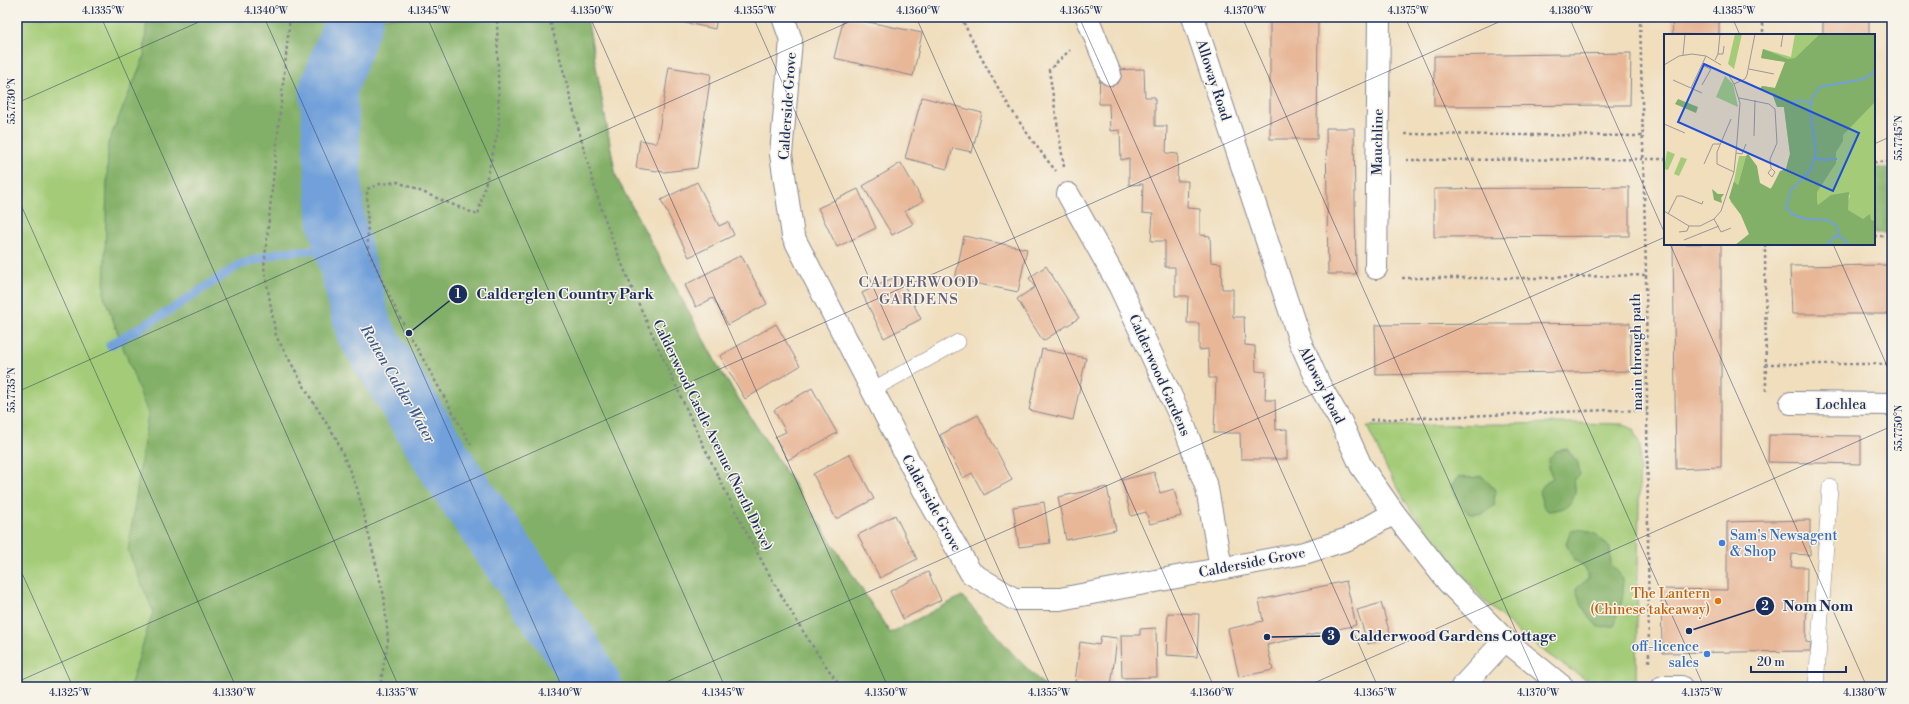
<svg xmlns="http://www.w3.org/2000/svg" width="1909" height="704" font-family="'Libre Bodoni',serif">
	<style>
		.green { fill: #a4cc78; stroke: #607e6b }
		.forest { fill: #83b068; stroke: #4f7063 }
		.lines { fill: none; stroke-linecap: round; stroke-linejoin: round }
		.stream { stroke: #71a0da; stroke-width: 9 }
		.river { stroke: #71a0da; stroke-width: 57 }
		.building { fill: #e8b798 }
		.service-casing { stroke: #86868e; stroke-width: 16 }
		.minor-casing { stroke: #86868e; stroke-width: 24 }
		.path { stroke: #86868e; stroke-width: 2.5; stroke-dasharray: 3 3; stroke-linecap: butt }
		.service { stroke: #fff; stroke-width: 15 }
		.minor { stroke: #fff; stroke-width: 22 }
		.ticks { fill: none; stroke: #1b2f5e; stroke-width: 1; stroke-opacity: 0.45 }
		.shop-dot { fill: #3f7fe0; stroke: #f7f3e8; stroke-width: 1.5 }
		.food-dot { fill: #e8710a; stroke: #f7f3e8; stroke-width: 1.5 }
		.labels { text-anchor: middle; stroke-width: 3; stroke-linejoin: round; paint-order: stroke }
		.street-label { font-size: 14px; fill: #1b2f5e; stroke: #f7f3e8 }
		.shop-label { font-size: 14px; fill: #366cbe; stroke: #f7f3e8; text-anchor: start }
		.food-label { font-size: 14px; fill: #c56008; stroke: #f7f3e8; text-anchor: end }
		.neighbourhood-label { font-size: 15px; letter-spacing: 1px; fill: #635f72; stroke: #f7f3e8 }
		.water-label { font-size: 15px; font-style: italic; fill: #395789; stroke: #f7f3e8 }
		.inset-river { fill: none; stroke: #71a0da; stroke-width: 2 }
		.inset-road { fill: none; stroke: #9b9897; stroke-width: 1 }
		.view { fill: #1d4ed8; fill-opacity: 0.15; stroke: #1d4ed8; stroke-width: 2 }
		.inset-edge { fill: none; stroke: #1b2f5e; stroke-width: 2 }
		.leader { fill: none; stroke: #1b2f5e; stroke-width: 1.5 }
		.callout-dot { fill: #1b2f5e; stroke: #f7f3e8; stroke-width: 1.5 }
		.mark-label { font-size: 12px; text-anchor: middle; font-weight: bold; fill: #fff }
		.callout-label { font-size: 15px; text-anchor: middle; font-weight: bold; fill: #1b2f5e; stroke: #f7f3e8; stroke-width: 3; stroke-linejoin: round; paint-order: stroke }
		.neatline { fill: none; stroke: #1b2f5e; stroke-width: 1.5 }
		.ticks-label { font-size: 10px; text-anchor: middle; fill: #1b2f5e }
	</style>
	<rect width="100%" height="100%" fill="#f7f3e8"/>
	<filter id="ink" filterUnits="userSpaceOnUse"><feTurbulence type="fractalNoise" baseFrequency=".025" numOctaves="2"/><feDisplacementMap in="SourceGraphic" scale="8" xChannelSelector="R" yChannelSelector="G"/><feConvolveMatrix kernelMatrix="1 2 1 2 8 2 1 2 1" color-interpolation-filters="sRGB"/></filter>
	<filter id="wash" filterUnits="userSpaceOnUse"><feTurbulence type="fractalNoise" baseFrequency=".012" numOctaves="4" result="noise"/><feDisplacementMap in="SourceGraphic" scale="16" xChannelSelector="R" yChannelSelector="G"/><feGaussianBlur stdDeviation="0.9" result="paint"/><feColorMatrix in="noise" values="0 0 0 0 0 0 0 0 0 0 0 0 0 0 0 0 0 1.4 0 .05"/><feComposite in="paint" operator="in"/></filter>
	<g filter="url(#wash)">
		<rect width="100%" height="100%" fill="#f0debd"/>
		<!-- green -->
		<g class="green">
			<polygon points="17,17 587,17 616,177 720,370 925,687 17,687"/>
			<polygon points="1569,423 1623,424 1633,430 1640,446 1636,681 1622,687 1603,687 1587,680 1559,662 1522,636 1482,598 1410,509 1387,469 1367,426"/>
		</g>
		<!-- forest -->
		<g class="forest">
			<polygon points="147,17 587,17 616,177 720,370 890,633 962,596 1013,654 1046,687 130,687 153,611 128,551 148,414 104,296 108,143 144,57"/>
			<rect x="1874" y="168" width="18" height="65"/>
			<path d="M1567 449 1578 463 1580 475 1574 480C1579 501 1568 510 1548 511L1543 505 1539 492 1546 482 1553 478 1548 468 1549 459 1556 451Z"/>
			<polygon points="1482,476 1495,490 1494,506 1482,514 1469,514 1459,503 1451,485 1458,477 1473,478"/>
			<path d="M1580 528 1597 535 1610 548 1611 565C1632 581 1621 604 1614 626L1598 627C1586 614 1581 607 1576 589L1589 578 1584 566 1574 560 1566 544 1570 532Z"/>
		</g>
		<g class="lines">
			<!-- stream -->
			<polyline class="stream" points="110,345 169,311 239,265 282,252 343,248"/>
			<!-- river -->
			<polyline class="river" points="355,17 328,89 336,221 364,330 453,476 572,649 594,687"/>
		</g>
		<g id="blocks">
			<!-- building -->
			<g class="building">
				<polygon points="658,17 717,17 715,29"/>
				<polygon points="844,17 922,33 913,76 834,58"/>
				<polygon points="1270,17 1318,17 1317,139 1270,139"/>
				<polygon points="1672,17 1719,17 1719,35 1673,35"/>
				<rect x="1823" y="17" width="46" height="18"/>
				<polygon points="1631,53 1630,105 1434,106 1434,56"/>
				<polygon points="669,67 711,74 697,168 664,172 636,168 640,140 657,143"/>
				<polygon points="1144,69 1145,97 1155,97 1155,126 1167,126 1166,153 1178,154 1177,181 1188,181 1187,208 1200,209 1200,235 1210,236 1211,262 1221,263 1222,289 1233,289 1233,317 1244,317 1245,345 1255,346 1256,371 1266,372 1265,400 1275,400 1276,430 1287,429 1287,459 1241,459 1240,433 1214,433 1216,378 1209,378 1208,349 1199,350 1199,323 1187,323 1188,296 1175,296 1175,267 1165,267 1165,241 1151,241 1153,214 1142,213 1143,184 1129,185 1129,158 1121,160 1120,130 1110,131 1109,104 1099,104 1100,70"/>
				<polygon points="922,97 982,113 972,152 953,148 947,169 905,158"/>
				<polygon points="1326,128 1354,128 1356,274 1328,274"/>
				<polygon points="901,163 923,201 905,211 913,224 892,235 863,186"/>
				<polygon points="697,182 719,226 728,222 734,235 689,257 661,200"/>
				<polygon points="1629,187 1629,236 1434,237 1434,189"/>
				<polygon points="858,189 876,228 837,247 818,208"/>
				<polygon points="964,236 1027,249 1018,292 955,279"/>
				<polygon points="1673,244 1721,244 1721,467 1676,469"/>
				<polygon points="741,255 767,304 728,325 713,298 696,307 685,285"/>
				<polygon points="1892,265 1892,314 1792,314 1790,266"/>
				<polygon points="1046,266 1079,318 1043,341 1017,299 1035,287 1029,278"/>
				<polygon points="899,275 921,319 884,338 862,293"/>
				<polygon points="1630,323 1631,371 1376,375 1375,325"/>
				<polygon points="776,324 800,366 745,399 720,356"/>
				<polygon points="1042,349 1086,358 1073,420 1029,410"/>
				<polygon points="812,388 837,433 788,460 775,437 786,432 774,410"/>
				<polygon points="978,415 1012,480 984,495 972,473 963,478 940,435"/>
				<polygon points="1769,435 1861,436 1861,464 1768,462"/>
				<polygon points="850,454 874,499 836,519 813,474"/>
				<polygon points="1154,472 1160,493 1174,489 1181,516 1150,524 1146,512 1131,516 1122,480"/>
				<polygon points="1107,487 1116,530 1066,540 1058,497"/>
				<polygon points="1044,502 1050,543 1019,547 1013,507"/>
				<polygon points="895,515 917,559 880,578 858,535"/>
				<polygon points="1810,520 1810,555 1792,554 1791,567 1807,567 1806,642 1811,643 1810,651 1662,653 1661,589 1727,590 1727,522"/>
				<polygon points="928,572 941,600 903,619 890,591"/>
				<polygon points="1346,581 1356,625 1267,645 1273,670 1239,677 1228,629 1263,621 1259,600"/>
				<polygon points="1381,603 1391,637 1368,644 1357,610"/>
				<polygon points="1168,613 1199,614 1197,657 1166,655"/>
				<polygon points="1156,628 1157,677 1122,678 1121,635 1140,635 1140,629"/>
				<polygon points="1101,636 1117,638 1111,687 1075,682 1080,642 1099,645"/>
			</g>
		</g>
	</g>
	<g filter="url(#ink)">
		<use href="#blocks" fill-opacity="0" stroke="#86868e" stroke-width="1"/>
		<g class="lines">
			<!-- service casing -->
			<g class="service-casing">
				<g id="service">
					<polyline points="872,390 958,342"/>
					<polyline points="1816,687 1830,487"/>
				</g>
			</g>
			<!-- minor casing -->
			<g class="minor-casing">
				<g id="minor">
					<polyline points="783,17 791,40 781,154 793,236 928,498 971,573 1014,599 1060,599 1304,553 1348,539 1394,513"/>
					<polyline points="1087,17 1110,74"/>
					<polyline points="1193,17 1300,341 1319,384 1341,422 1361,466 1394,513 1448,582 1505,640 1563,687"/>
					<polyline points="1068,194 1120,287 1182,420 1207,489 1221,568"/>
					<polyline points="1376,268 1379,17"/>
					<polyline points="1791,403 1892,404"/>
					<polyline points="1462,687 1505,640"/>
					<polyline points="1663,687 1681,687"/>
				</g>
			</g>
			<!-- path -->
			<g class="path">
				<polyline points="290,17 264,267 276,336 310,397 336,438 357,488 384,596 388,640 380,687"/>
				<path d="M549 17C565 75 579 134 596 192 617 259 647 323 676 386 724 491 773 594 841 687"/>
				<path d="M961 17C987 72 1017 124 1056 171"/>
				<polyline points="1640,17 1646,275 1649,664"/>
				<polyline points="1763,17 1763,35"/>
				<polyline points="192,18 192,17"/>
				<polyline points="1405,134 1643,136"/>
				<polyline points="1406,160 1665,159"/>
				<polyline points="1874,162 1892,162"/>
				<polyline points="1064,167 1049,70 1070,50"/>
				<polyline points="1874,236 1892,236"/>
				<polyline points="1765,244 1766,391"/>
				<polyline points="1402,278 1538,278 1646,275"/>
				<polyline points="1765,364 1892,364"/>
				<polyline points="1370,420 1607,410 1647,411"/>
				<polyline points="471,445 399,316 368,251 367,189 380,184 398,182 478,215 499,127 497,17"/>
			</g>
			<!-- service -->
			<use href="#service" class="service"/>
			<!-- minor -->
			<use href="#minor" class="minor"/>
		</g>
	</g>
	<!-- ticks -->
	<path class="ticks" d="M101 17 399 687M264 17 562 687M427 17 725 687M590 17 888 687M753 17 1051 687M916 17 1214 687M1079 17 1378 687M1242 17 1541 687M1405 17 1704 687M1569 17 1665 234M1732 17 1740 35M17 103 210 17M1874 144 1892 136M17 196 236 687M1670 244 1867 687M1833 244 1892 377M17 392 860 17M17 562 73 687M17 682 1510 17M655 687 1665 237M1305 687 1892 426"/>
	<!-- markers -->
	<g class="shop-dot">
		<circle cx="1722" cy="543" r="4"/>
		<circle cx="1707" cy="654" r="4"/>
	</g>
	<circle class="food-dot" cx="1718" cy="601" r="4"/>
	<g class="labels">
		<!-- street labels -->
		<g class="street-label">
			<text transform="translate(1214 80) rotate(72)" y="5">Alloway Road</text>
			<text transform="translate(787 106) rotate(-86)" y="5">Calderside Grove</text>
			<text transform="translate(1377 142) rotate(-89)" y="5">Mauchline</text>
			<text transform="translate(1636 352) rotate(-91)" y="5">main through path</text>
			<text transform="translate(1160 375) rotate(66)" y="5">Calderwood Gardens</text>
			<text transform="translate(1322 385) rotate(63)" y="5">Alloway Road</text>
			<text x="1841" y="409">Lochlea</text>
			<text transform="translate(713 435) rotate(64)" y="5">Calderwood Castle Avenue (North Drive)</text>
			<text transform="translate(932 503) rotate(61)" y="5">Calderside Grove</text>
			<text transform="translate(1252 562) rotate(-11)" y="5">Calderside Grove</text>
		</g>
		<!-- shop labels -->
		<g class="shop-label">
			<text x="1730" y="540">Sam's Newsagent<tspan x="1730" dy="16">&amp; Shop</tspan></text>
			<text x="1699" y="651" text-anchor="end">off-licence<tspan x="1699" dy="16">sales</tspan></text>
		</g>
		<!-- food labels -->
		<g class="food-label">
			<text x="1710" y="598">The Lantern<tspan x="1710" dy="16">(Chinese takeaway)</tspan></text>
		</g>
		<!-- neighbourhood labels -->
		<g class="neighbourhood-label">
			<text x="919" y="287">CALDERWOOD<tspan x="919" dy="17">GARDENS</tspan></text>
		</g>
		<!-- water labels -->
		<g class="water-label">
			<text transform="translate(398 384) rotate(60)" y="5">Rotten Calder Water</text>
		</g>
	</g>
	<!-- overview -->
	<g transform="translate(1664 34)">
		<rect width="211" height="211" fill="#f0debd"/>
		<path d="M71 0H78L70 35 64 30ZM131 0H211V211L85 200 77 181 66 167 94 148 105 156 122 135 126 120 119 67H111L108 59 96 55 98 52 111 54 121 28 97 24 99 15 127 23ZM186 161 182 174 154 171ZM61 42 69 50 74 73 52 63ZM3 117 11 120 4 136 0 135ZM75 122H82L74 151 70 147ZM17 123 23 125 15 142 10 140Z" fill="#a4cc78" fill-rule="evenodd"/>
		<path d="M156 0H211V68L179 101V107L172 118V129L153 158V168L154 171 167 161 185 158 184 176 199 185 206 180 207 186 211 187V211H71L85 200 77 181 65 164 70 147 74 151 82 122 84 120 93 132 96 149 107 155 116 137 122 135 126 120 120 73H113L108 59 96 55 98 52 111 54 121 28 97 24 99 15 124 25 131 24ZM14 65 34 73 32 79 11 70ZM48 155 54 160H60L57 164 58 169 50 166Z" fill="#83b068"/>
		<path class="inset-river" d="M128 69 135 66 147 69M150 124 159 126 173 125M173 202 177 203 185 211M162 211 174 200 173 192 163 186 142 185 130 181 122 174 127 156 146 137 150 126 152 117 146 75 149 62 156 53 200 45 211 37"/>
		<path class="inset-road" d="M117 13 119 0M54 20H59L60 12M19 21 21 0M51 26 54 20 56 0M0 31 15 22 28 20 42 22 57 31M38 31 47 35 38 51M85 35 110 40M64 40 70 50 76 69 72 119M9 46 38 59M70 50 81 45 83 41 91 0M27 54 42 22M75 64 105 70 111 75 113 109 106 125 107 134 111 138 108 143 104 139 107 135M67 85 53 118V130L70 138M0 90 21 99M90 102 91 66M40 130 49 110H56M0 177 25 192M4 180 13 162H18L38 170 39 167M50 185 57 198 67 194M15 198 23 197 25 192H36L50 185 57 177 70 138 72 119 78 120 82 110M20 206 55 192"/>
		<path class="view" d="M40 30 195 99 169 157 14 88Z"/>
		<rect width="211" height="211" class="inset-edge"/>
	</g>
	<!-- callouts -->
	<path class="leader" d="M409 333L458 294M1689 631L1765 606M1267 637L1331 636"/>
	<g class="callout-dot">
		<circle cx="409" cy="333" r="4"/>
		<circle cx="1689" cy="631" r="4"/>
		<circle cx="1267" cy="637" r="4"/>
		<circle cx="458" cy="294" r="10"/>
		<circle cx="1765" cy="606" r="10"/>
		<circle cx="1331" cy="636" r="10"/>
	</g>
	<g class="mark-label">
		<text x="458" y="298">1</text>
		<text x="1765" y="610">2</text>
		<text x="1331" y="640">3</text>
	</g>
	<g class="callout-label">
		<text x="565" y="299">Calderglen Country Park</text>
		<text x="1818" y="611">Nom Nom</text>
		<text x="1453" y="641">Calderwood Gardens Cottage</text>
	</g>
	<!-- margin -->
	<rect width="1909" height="704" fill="none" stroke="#f7f3e8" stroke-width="44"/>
	<!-- scale -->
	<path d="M1751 666v6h95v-6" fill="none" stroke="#1b2f5e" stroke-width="2"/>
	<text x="1757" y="666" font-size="12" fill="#1b2f5e" stroke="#f7f3e8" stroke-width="3" paint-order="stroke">20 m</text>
	<rect x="22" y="22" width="1865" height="660" class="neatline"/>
	<g class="ticks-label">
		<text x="103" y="14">4.1335°W</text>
		<text x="266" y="14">4.1340°W</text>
		<text x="429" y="14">4.1345°W</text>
		<text x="592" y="14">4.1350°W</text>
		<text x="755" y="14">4.1355°W</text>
		<text x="918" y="14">4.1360°W</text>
		<text x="1081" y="14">4.1365°W</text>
		<text x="1245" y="14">4.1370°W</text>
		<text x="1408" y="14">4.1375°W</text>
		<text x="1571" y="14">4.1380°W</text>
		<text x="1734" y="14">4.1385°W</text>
		<text transform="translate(11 101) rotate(-90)" y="4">55.7730°N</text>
		<text transform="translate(1898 138) rotate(-90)" y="4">55.7745°N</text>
		<text transform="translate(11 390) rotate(-90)" y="4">55.7735°N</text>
		<text transform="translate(1898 428) rotate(-90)" y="4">55.7750°N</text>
		<text x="70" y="696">4.1325°W</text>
		<text x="234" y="696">4.1330°W</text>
		<text x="397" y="696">4.1335°W</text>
		<text x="560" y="696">4.1340°W</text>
		<text x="723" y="696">4.1345°W</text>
		<text x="886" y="696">4.1350°W</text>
		<text x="1049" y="696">4.1355°W</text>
		<text x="1212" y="696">4.1360°W</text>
		<text x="1375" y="696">4.1365°W</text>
		<text x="1538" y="696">4.1370°W</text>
		<text x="1702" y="696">4.1375°W</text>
		<text x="1865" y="696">4.1380°W</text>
	</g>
</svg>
